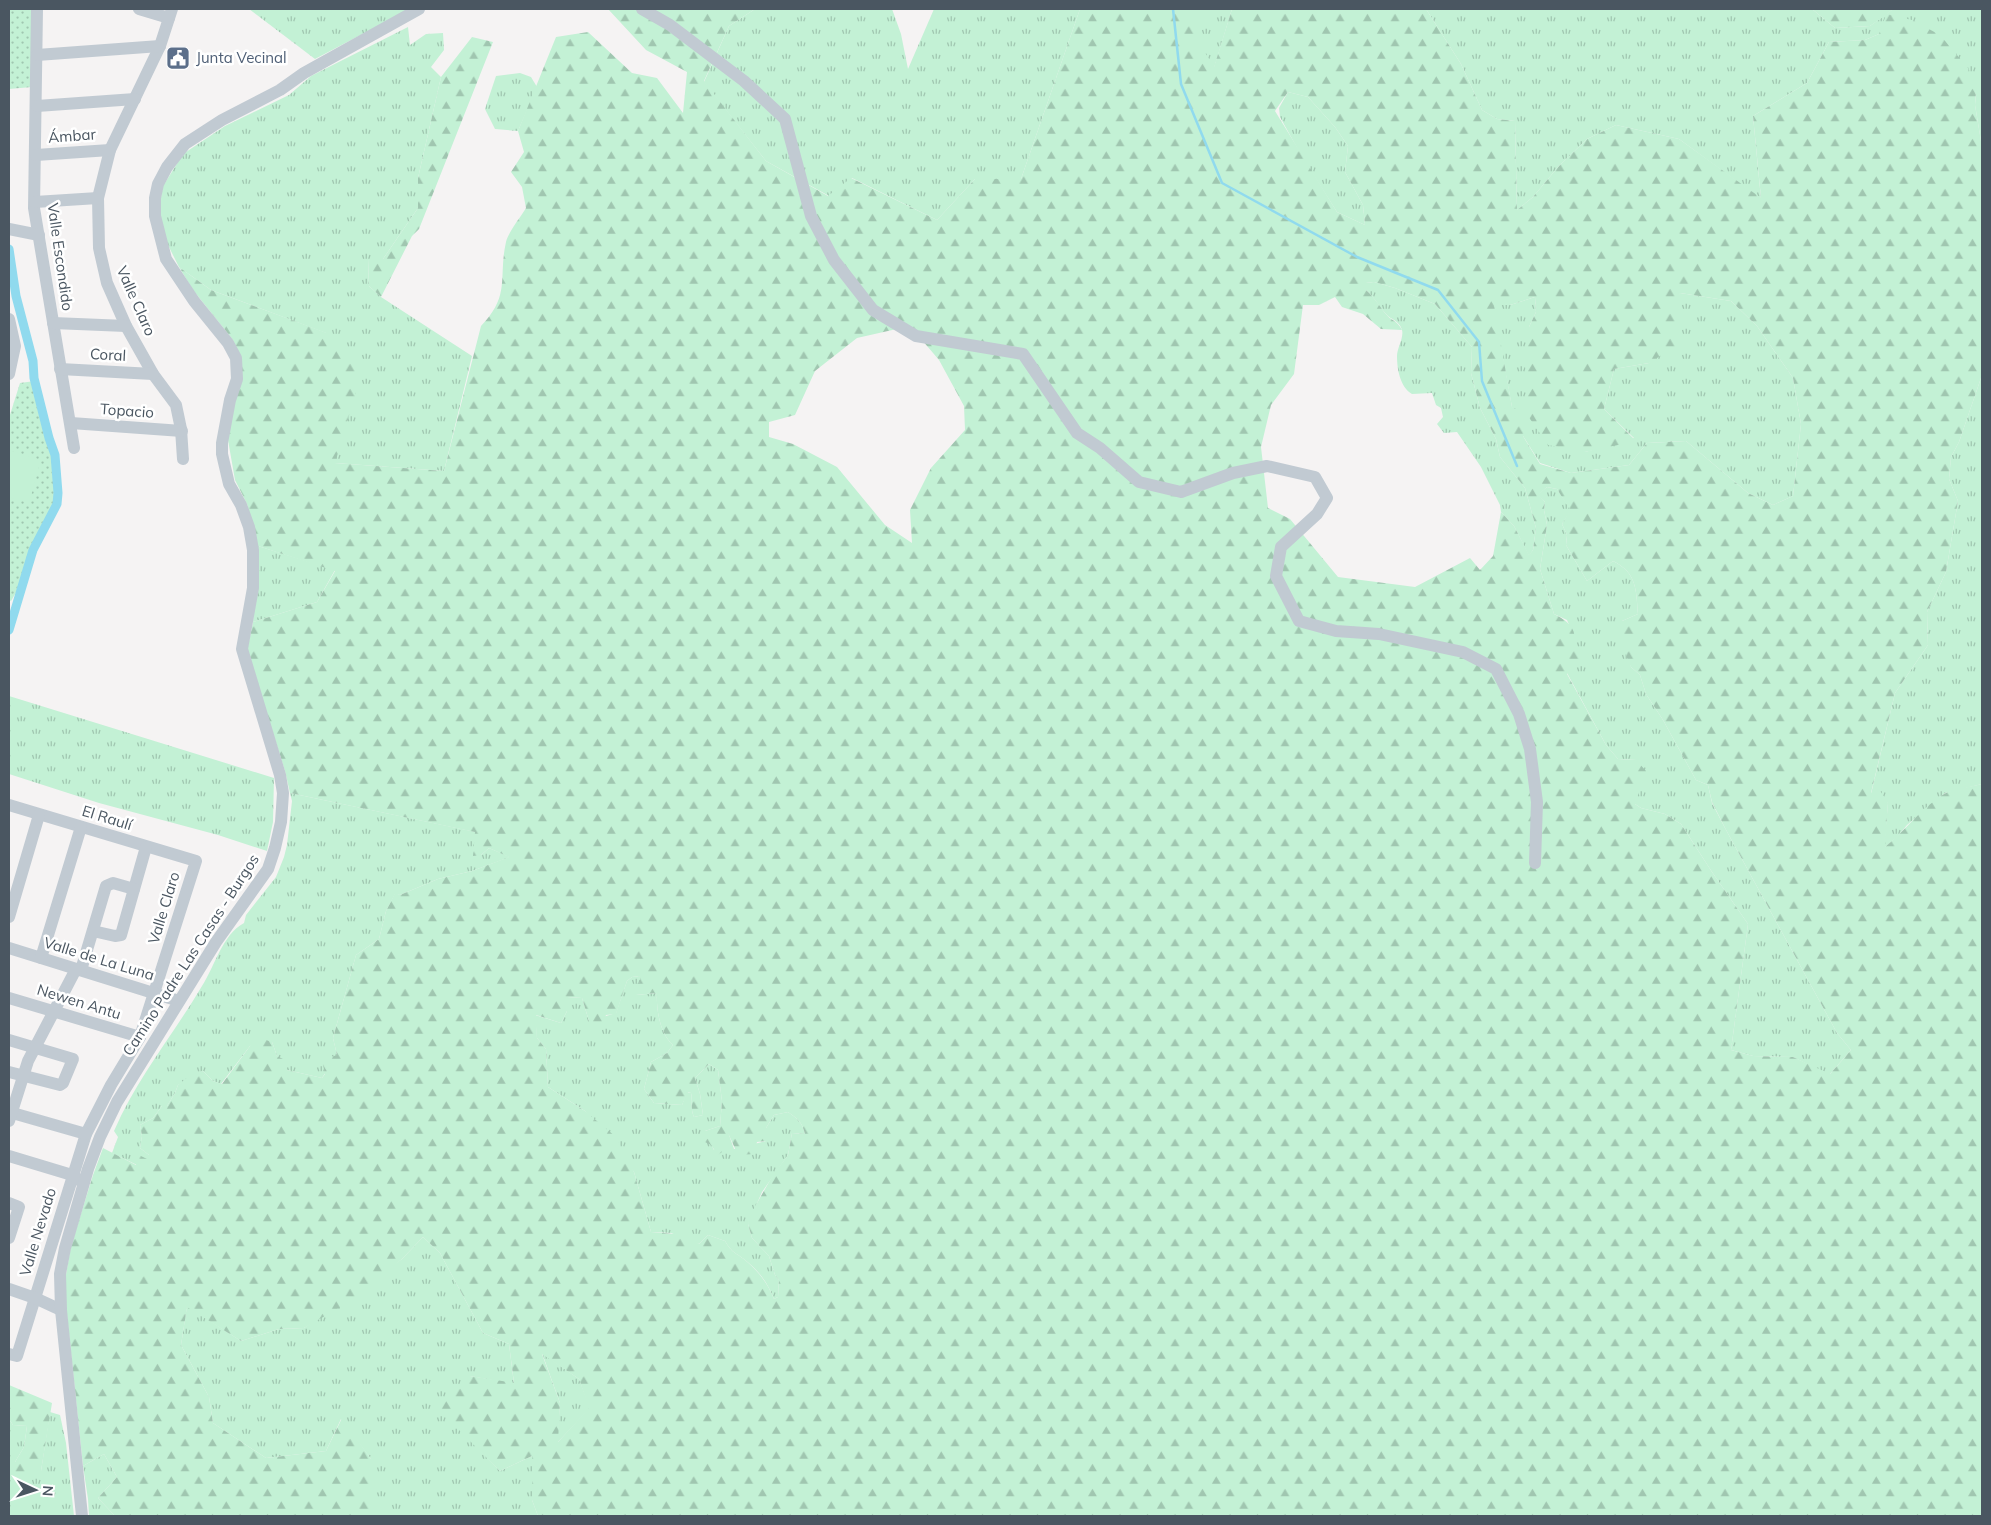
<svg xmlns="http://www.w3.org/2000/svg" width="1991" height="1525" font-family="Mulish,sans-serif">
	<style>
		.grass { fill: url(#grass-tufts) }
		.forest { fill: url(#forest-firs); fill-rule: evenodd }
		.park { fill: url(#park-dots) }
		.garden { fill: #c3f1d5 }
		.lines { fill: none; stroke-linecap: round; stroke-linejoin: round }
		.stream { stroke: #90daee; stroke-width: 2.5 }
		.canal { stroke: #90daee; stroke-width: 9 }
		.minor { stroke: #c1cad2; stroke-width: 12 }
		.labels { text-anchor: middle; stroke-width: 5; stroke-linejoin: round; paint-order: stroke }
		.service-label { font-size: 15px; fill: #4e5e75; stroke: #fff; text-anchor: start }
		.street-label { font-size: 15px; fill: #4a5661; stroke: #fff }
	</style>
	<defs>
		<pattern id="grass-tufts" width="24" height="20" patternUnits="userSpaceOnUse" patternTransform="scale(1.25)"><rect width="24" height="20" fill="#c3f1d5"/><path d="M3 7l-1-3M5 7V3M7 7l1-3M15 17l-1-3M17 17v-4M19 17l1-3" fill="none" stroke="#a0c6b0"/></pattern>
		<pattern id="forest-firs" width="22" height="20" patternUnits="userSpaceOnUse" patternTransform="scale(1.25)"><rect width="22" height="20" fill="#c3f1d5"/><path d="M5 1l3.5 6h-7zM16 11l3.5 6h-7z" fill="#a0c6b0"/></pattern>
		<pattern id="park-dots" width="8" height="8" patternUnits="userSpaceOnUse" patternTransform="scale(1.25)"><rect width="8" height="8" fill="#c3f1d5"/><path d="M2 2h.1M6 6h.1" fill="none" stroke="#a0c6b0" stroke-width="1.8" stroke-linecap="round"/></pattern>
	</defs>
	<rect width="100%" height="100%" fill="#f5f3f3"/>
	<!-- grass -->
	<g class="grass">
		<polygon points="249,9 410,9 315,59"/>
		<polygon points="755,9 892,9 901,34 908,69 934,9 1080,9 1021,179 975,179 937,220 852,178 829,196 766,161 704,82 729,26"/>
		<polygon points="1196,9 1232,9 1214,68 1196,54"/>
		<polygon points="1426,9 1812,9 1835,28 1870,26 1893,9 1982,9 1982,147 1975,105 1976,92 1879,34 1865,40 1829,42 1807,83 1753,116 1761,199 1679,139 1616,125 1587,139 1558,167 1533,197 1517,210 1515,121 1497,119 1482,110 1461,64"/>
		<polygon points="408,27 410,45 426,34 443,33 444,50 431,67 441,77 418,178 418,208 383,259 368,259 369,286 381,297 472,356 444,471 335,463 326,333 211,290 179,267 166,241 159,209 163,186 183,154 225,126 289,95 311,76"/>
		<polygon points="520,73 531,77 537,87 518,131 495,129 485,109 496,76"/>
		<polygon points="1288,92 1308,97 1335,127 1348,146 1345,172 1363,205 1365,225 1337,212 1301,155 1280,117 1279,108"/>
		<path d="M1374 282 1395 288 1435 304 1472 347 1471 373 1480 408 1496 439 1500 457 1525 488 1536 528 1533 550 1529 556 1514 526 1501 512 1500 505 1481 467 1457 432 1444 433 1437 424 1443 417 1441 408 1436 405 1432 393 1412 394C1400 387 1397 369 1397 356 1397 348 1404 338 1402 330 1399 320 1391 320 1386 314 1378 305 1374 297 1366 290V283Z"/>
		<polygon points="1680,293 1731,301 1757,326 1793,378 1801,424 1793,496 1773,505 1748,493 1686,441 1647,443 1629,465 1571,473 1540,463 1523,436 1512,407 1493,305 1510,305 1535,297 1536,312 1529,327 1585,452 1634,438 1604,409 1614,369 1649,363"/>
		<polygon points="1982,375 1982,784 1945,793 1907,825 1897,837 1884,848 1888,803 1871,794 1895,693 1928,645 1927,612 1946,572 1958,501 1949,479 1951,457 1959,442"/>
		<path d="M1547 487 1557 489 1571 510 1562 524 1567 535 1566 545 1587 581 1613 561C1637 573 1636 589 1638 614L1622 621 1631 667 1640 675 1646 694 1663 720 1696 780 1708 785 1712 803 1725 828 1837 1033 1851 1050 1829 1075 1793 1057 1753 1056 1731 1050 1748 924 1712 872 1681 824 1665 814 1641 808 1635 804 1636 760 1618 759 1606 745 1567 673C1582 653 1576 641 1567 620L1554 614 1540 569 1547 525 1544 510 1545 502 1537 495Z"/>
		<polygon points="258,546 335,570 317,602 253,622"/>
		<polygon points="9,696 274,778 273,822 267,851 218,835 99,803 9,774"/>
		<path d="M290 793 476 832 481 855 489 848 510 857 472 871 438 879 400 895 395 894 386 911 379 939 356 955 333 1038 337 1055 322 1078 287 1070 277 1056 272 1042 250 1046 221 1084 213 1081 203 1071 178 1085 175 1093 167 1106H162L153 1118 140 1125 142 1136 140 1148 149 1155V1160L137 1165 112 1153 118 1137 114 1131C137 1078 173 1035 202 986 215 966 222 935 244 923L246 915 276 877 284 857 287 845 292 801Z"/>
		<path d="M640 976V982L636 995 657 993C656 1009 660 1034 673 1045L667 1053 651 1062 644 1089 654 1103 682 1105 687 1092 691 1093C693 1101 690 1108 694 1117L703 1115 700 1094 695 1078 709 1064 718 1070 722 1101 720 1126 705 1131 714 1150 728 1132 734 1149 766 1141V1128L774 1115 788 1112C798 1119 802 1122 805 1134L792 1133 788 1155 762 1192 748 1224 752 1238 769 1256 775 1275 779 1280 778 1297 774 1299C767 1282 760 1272 745 1260 735 1252 732 1253 725 1241L708 1235 699 1244 671 1233 651 1232 634 1172 585 1111 548 1087 546 1049 537 1038 535 1015 561 1023 567 1011V997L582 998 589 1021 616 1013 627 981 632 977Z"/>
		<polygon points="423,1237 440,1253 483,1333 509,1344 514,1384 470,1376 472,1442 500,1471 532,1456 532,1500 538,1516 371,1516 371,1459 341,1419 326,1451 266,1458 213,1423 209,1397 181,1345 187,1306 241,1341 279,1329 304,1328 402,1259"/>
		<polygon points="542,1353 579,1379 590,1408 557,1443 560,1403"/>
		<polygon points="50,1412 60,1415 66,1443 74,1516 9,1516 9,1419 13,1425 27,1426 24,1447 15,1462 41,1471"/>
		<polygon points="104,1454 117,1477 98,1498 115,1516 89,1516 88,1499 83,1466"/>
	</g>
	<!-- forest -->
	<g class="forest">
		<path d="M608 9H755L729 26 704 81 766 161 828 196 851 178 937 220 975 179H1021L1080 9H1196V54H1206L1214 67 1232 9H1426L1461 64 1482 110 1497 119 1515 121 1517 210 1533 197 1558 167 1587 139 1616 125 1679 139 1761 198 1753 116 1807 83 1829 42 1865 40 1879 34 1886 15 1870 26 1835 28 1812 9H1893L1887 14 1912 20 1940 35 1968 68 1976 92 1975 105 1982 147V375L1959 442 1951 457 1949 479 1958 501 1946 572 1927 612 1928 645 1895 693 1871 793 1879 789 1888 803 1885 847C1905 831 1921 808 1944 794 1954 788 1971 787 1982 784V1516H538L532 1500V1456L500 1471 436 1407 470 1376 514 1383 509 1344 483 1333 440 1253 423 1237 402 1259 351 1301 304 1328 279 1329 241 1341 187 1307 181 1345 209 1397 213 1423 266 1458 326 1451 342 1418 371 1459V1516H115L98 1498 117 1477 104 1454 83 1466 64 1286 71 1246 93 1175 103 1148 136 1165 139 1155 149 1160V1155L140 1148 142 1136 140 1125 153 1118 162 1106H167L175 1093 178 1085 188 1077 203 1071 213 1081 222 1084 250 1046 260 1038 272 1042 277 1056 287 1061V1070L322 1078 325 1074 322 1060 337 1055 333 1038 356 955 379 939 386 911 395 893 400 895 438 879 472 871 509 857 489 848 481 855 473 856 475 832 290 793 285 771 247 651 253 622 317 602 335 571 258 546 247 504 235 480 228 440 241 362 233 340 193 290 179 267 211 290 327 333 363 368 335 463 444 471 481 326C511 295 498 278 506 242 509 231 520 218 526 208L522 187 511 172 524 152 518 131 556 37 588 32 632 73 657 78 683 113 687 72 646 50ZM1288 92 1308 97 1335 127 1348 146 1345 172 1363 205 1365 225 1337 212 1275 111ZM1374 282 1395 288 1435 304 1472 347 1471 373 1480 408 1496 439 1500 457 1525 488 1536 528 1533 550 1529 555 1514 526 1501 512 1493 556 1480 570 1470 558 1415 587 1338 577 1290 519 1268 508 1261 447 1271 405 1294 374 1303 305H1319L1335 297 1342 307 1363 314 1381 329 1402 330C1397 320 1391 321 1385 313 1378 304 1374 297 1366 290V283ZM1680 293 1731 301 1757 326 1793 378 1801 424 1793 496 1773 505 1748 493 1686 441 1647 443 1629 465 1571 473 1540 464 1523 436 1528 416 1548 445 1585 452 1618 445 1634 439 1604 409 1614 369 1649 363 1676 346ZM1535 297 1536 312 1529 327 1525 360 1528 415 1512 407 1494 305H1510ZM910 326 939 360 964 406 965 430 931 468 910 510 912 543 885 525 837 467 793 444 769 437V422L795 415 815 371 857 338ZM1547 487 1557 489 1570 510 1562 524 1567 535 1566 545 1587 581 1613 561C1637 573 1636 589 1638 614L1622 621 1618 637 1631 667 1640 675 1646 694 1663 720 1696 780 1708 785 1712 802 1725 828 1837 1033 1851 1050 1830 1074 1793 1057 1753 1056 1731 1050 1748 924 1712 872 1681 824 1665 814 1641 808 1635 804 1646 771 1636 760 1618 759 1606 745 1567 674 1574 664 1584 657C1567 638 1585 629 1554 614L1540 569 1547 525 1544 510 1545 502 1538 495ZM640 976V982L634 986 633 992 636 995 657 993C656 1009 660 1034 673 1045L667 1053 651 1062 644 1089 654 1103 682 1105 688 1092 691 1093C693 1102 690 1108 694 1117L703 1115 700 1094 695 1078 709 1064 718 1070 722 1101 720 1126 705 1131 703 1141 711 1145 718 1155 722 1152 728 1133 738 1155 754 1154 757 1142 766 1141V1128L774 1115 788 1112C798 1119 802 1122 805 1134L792 1133 788 1155 773 1175 753 1210 749 1213 748 1224 752 1238 769 1256 775 1275 779 1280 778 1297 774 1299C767 1282 759 1272 745 1260 735 1252 732 1253 725 1241L708 1235 699 1244 686 1235 651 1232 634 1172 616 1137 585 1111 548 1087 546 1049 537 1038 536 1015 561 1023 567 1011V997L582 998 589 1021 596 1028 602 1027 606 1015 616 1014 627 981 632 977ZM542 1354 579 1379 589 1408 558 1442 560 1403Z"/>
		<polygon points="472,37 493,42 419,229 412,236 381,297 369,286 368,259 383,259 418,208 418,178 441,77"/>
		<polygon points="9,1385 52,1403 41,1471 16,1484 9,1478 15,1462 24,1447 27,1426 13,1425 9,1419"/>
	</g>
	<!-- park -->
	<g class="park">
		<polygon points="9,9 33,9 32,87 9,89"/>
		<polygon points="35,381 49,438 55,455 57,504 33,550 24,579 11,601 9,600 9,418 20,383"/>
	</g>
	<!-- garden -->
	<polygon class="garden" points="9,450 41,460 29,503 9,497"/>
	<g class="lines">
		<!-- stream -->
		<polyline class="stream" points="1173,9 1181,84 1222,183 1357,257 1438,290 1479,342 1482,381 1517,466"/>
		<!-- canal -->
		<polyline class="canal" points="9,249 16,296 33,361 34,378 49,438 55,455 58,493 57,504 33,550 9,630"/>
		<!-- minor -->
		<g class="minor">
			<polyline points="37,9 34,208 74,448"/>
			<polyline points="139,9 169,18"/>
			<polyline points="172,9 160,46 110,150 98,198 99,248 107,283 126,326 153,374 176,405 181,429 183,459"/>
			<polyline points="642,9 670,25 744,81 785,119 811,216 834,260 873,310 916,336 1023,354 1077,433 1100,448 1139,482 1181,492 1233,473 1267,466 1315,477 1327,498 1317,514 1281,547 1276,576 1299,621 1336,631 1379,634 1463,652 1496,669 1519,714 1530,749 1537,802 1535,863"/>
			<polyline points="37,55 160,46"/>
			<polyline points="37,106 135,99"/>
			<polyline points="36,155 110,150"/>
			<polyline points="35,202 98,198"/>
			<polyline points="9,229 39,235"/>
			<polyline points="9,319 15,346 9,374"/>
			<polyline points="53,323 126,326"/>
			<polyline points="60,369 153,374"/>
			<polyline points="71,423 182,431"/>
			<polyline points="9,805 196,861 140,1037 111,1085 86,1134 17,1356 9,1354"/>
			<polyline points="9,917 39,815"/>
			<polyline points="93,931 115,936 121,935 146,847"/>
			<polyline points="9,948 179,1001"/>
			<polyline points="41,958 81,827"/>
			<polyline points="81,970 106,886 113,883 134,889"/>
			<polyline points="9,998 140,1037"/>
			<polyline points="9,1040 73,1059 63,1083 60,1085 9,1072"/>
			<polyline points="9,1112 86,1134"/>
			<polyline points="9,1121 28,1061 76,969"/>
			<polyline points="9,1156 72,1175 79,1180"/>
			<polyline points="9,1203 19,1207 9,1238"/>
			<polyline points="9,1289 35,1298 61,1310"/>
			<polyline points="82,1516 61,1310 60,1274 65,1248 88,1169 100,1137 117,1102 216,942 268,869 275,848 281,822 283,793 280,775 242,649 253,588 253,550 249,527 241,505 229,484 222,454 222,443 230,400 237,379 236,358 228,343 194,301 166,259 155,216 155,198 158,184 167,167 185,144 222,120 280,90 304,73 419,9"/>
		</g>
	</g>
	<!-- icons -->
	<defs>
		<g id="civic-square" transform="scale(1.25)"><rect x="-9" y="-9" width="18" height="18" rx="4" fill="#5c6f8a" stroke="#fff"/><path d="M-.6-6.5H3V-4.5H.6V-3L4-1V1h2V6H-6V1h2V-1L-.6-3ZM-1.2 2.5V6h2.4V2.5Z" fill="#fff"/></g>
	</defs>
	<g fill-rule="evenodd">
		<use href="#civic-square" x="178" y="58"/>
	</g>
	<g class="labels">
		<!-- service labels -->
		<g class="service-label">
			<text x="196" y="63">Junta Vecinal</text>
		</g>
		<!-- street labels -->
		<g class="street-label">
			<text transform="translate(72 136) rotate(-4)" y="5">Ámbar</text>
			<text transform="translate(60 257) rotate(82)" y="5">Valle Escondido</text>
			<text transform="translate(136 301) rotate(66)" y="5">Valle Claro</text>
			<text transform="translate(108 355) rotate(3)" y="5">Coral</text>
			<text transform="translate(127 411) rotate(4)" y="5">Topacio</text>
			<text transform="translate(107 818) rotate(17)" y="5">El Raulí</text>
			<text transform="translate(164 908) rotate(-73)" y="5">Valle Claro</text>
			<text transform="translate(191 955) rotate(-57)" y="5">Camino Padre Las Casas - Burgos</text>
			<text transform="translate(99 959) rotate(17)" y="5">Valle de La Luna</text>
			<text transform="translate(79 1002) rotate(17)" y="5">Newen Antu</text>
			<text transform="translate(38 1232) rotate(-73)" y="5">Valle Nevado</text>
		</g>
	</g>
	<!-- border -->
	<rect width="1991" height="1525" fill="none" stroke="#4a5661" stroke-width="20"/>
	<!-- north arrow -->
	<g transform="translate(35 1490) rotate(94)" stroke="#ffffff" stroke-width="4" paint-order="stroke">
	<path d="M0-4L9 19L0 12L-9 19Z" fill="#4a5661"/>
	<text y="-8" font-size="14" font-weight="bold" text-anchor="middle" fill="#4a5661">N</text>
	</g>
</svg>
